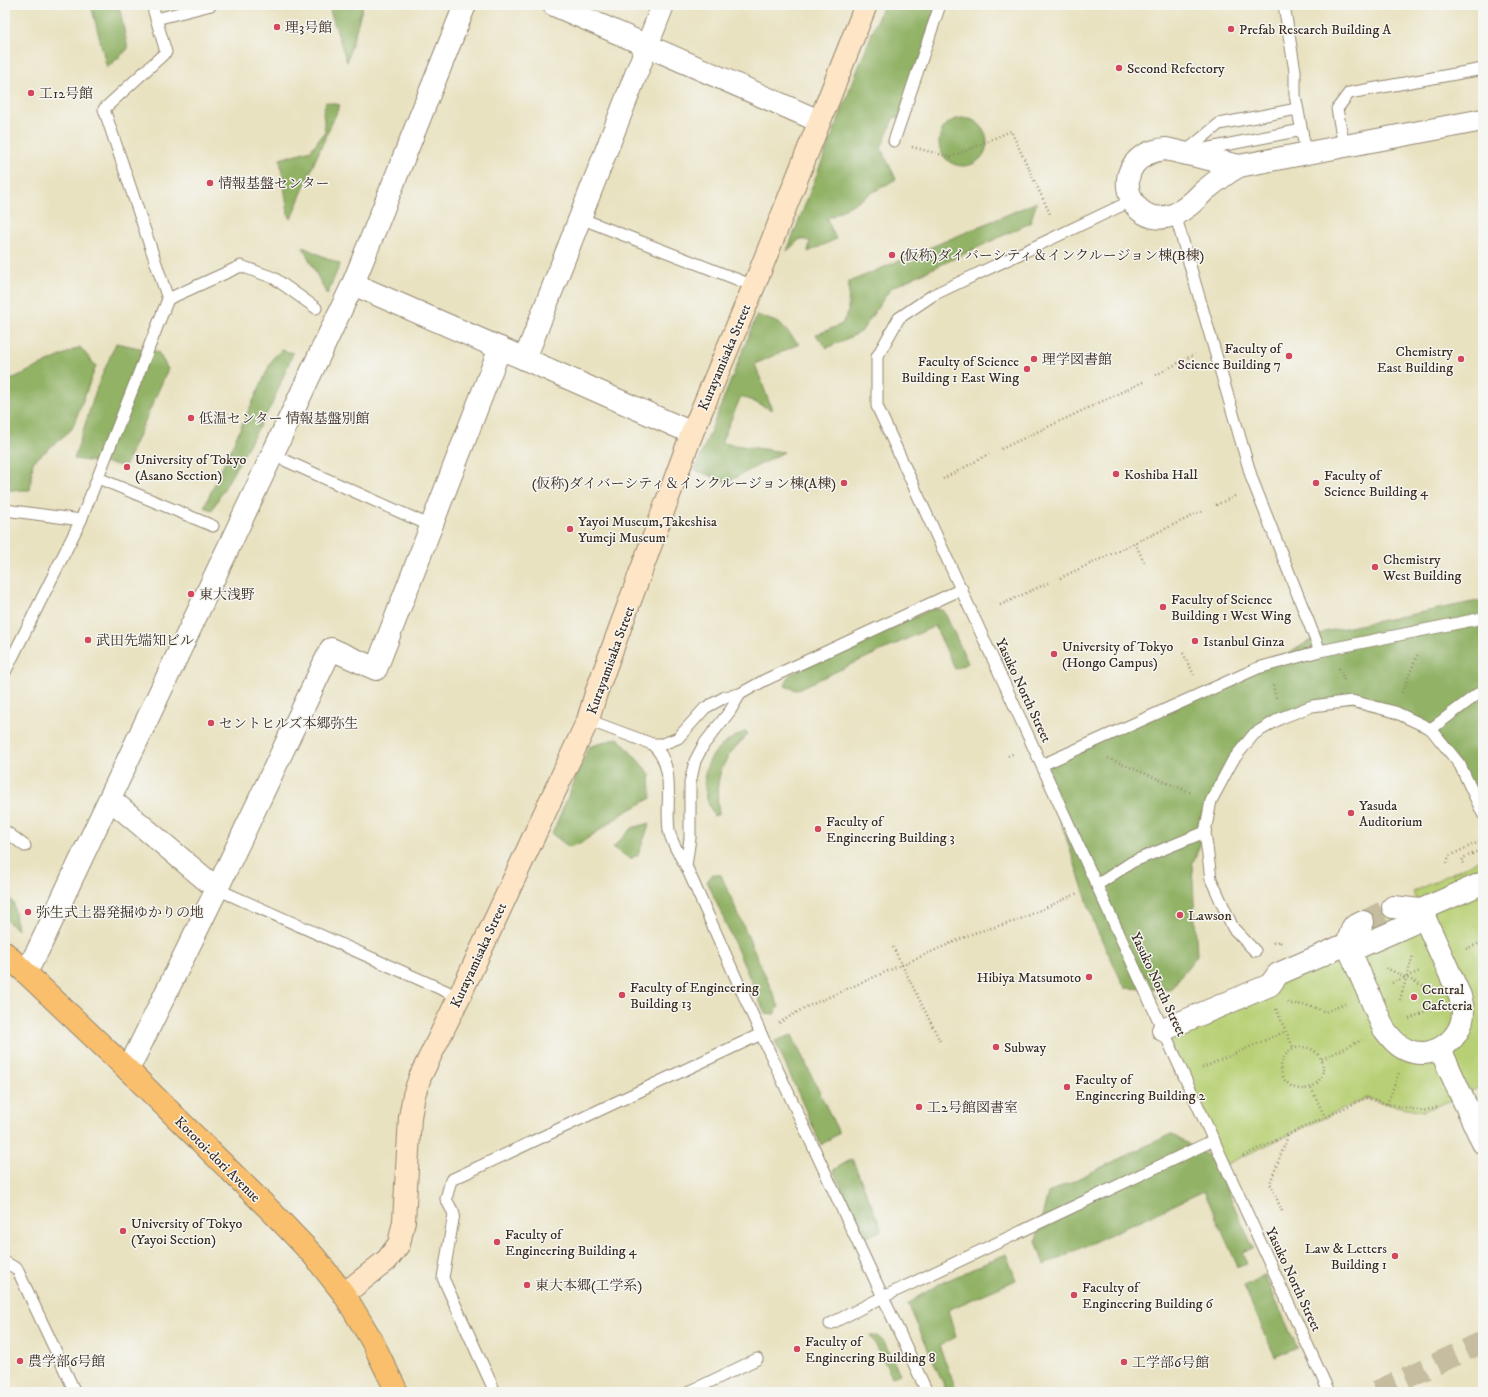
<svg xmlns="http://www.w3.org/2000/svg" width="1488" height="1397" font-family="'IM FELL DW Pica','Noto Serif JP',serif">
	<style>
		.green { fill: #b8d075; stroke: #7a7d4a }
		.forest { fill: #92b266; stroke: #666e42 }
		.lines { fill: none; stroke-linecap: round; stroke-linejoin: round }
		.street-tunnel { stroke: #c6bda0; stroke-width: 22; stroke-dasharray: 22 11; stroke-linecap: butt }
		.lane-casing { stroke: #928670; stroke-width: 13 }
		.street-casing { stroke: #928670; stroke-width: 24 }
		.secondary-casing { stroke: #928670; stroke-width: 24 }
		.primary-casing { stroke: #928670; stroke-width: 24 }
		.path { stroke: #928670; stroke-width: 2.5; stroke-dasharray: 1 3; stroke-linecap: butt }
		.lane { stroke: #fff; stroke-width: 11 }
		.street { stroke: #fff; stroke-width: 22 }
		.secondary { stroke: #fde5c5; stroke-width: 22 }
		.primary { stroke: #f9bf6d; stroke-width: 22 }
		.path-bridge { stroke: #928670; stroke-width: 2.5; stroke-dasharray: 1 3; stroke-linecap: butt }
		.poi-dot { fill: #d1495b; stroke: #f6f6f2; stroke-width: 1.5 }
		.labels { text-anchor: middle; stroke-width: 3; stroke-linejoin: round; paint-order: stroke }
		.poi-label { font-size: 14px; fill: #3b2a1e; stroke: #f6f6f2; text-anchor: start }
		.street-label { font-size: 14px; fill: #3b2a1e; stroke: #f6f6f2 }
	</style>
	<rect width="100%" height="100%" fill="#f6f6f2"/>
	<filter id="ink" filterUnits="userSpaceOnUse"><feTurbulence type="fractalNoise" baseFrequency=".025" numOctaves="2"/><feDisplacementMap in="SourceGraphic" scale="8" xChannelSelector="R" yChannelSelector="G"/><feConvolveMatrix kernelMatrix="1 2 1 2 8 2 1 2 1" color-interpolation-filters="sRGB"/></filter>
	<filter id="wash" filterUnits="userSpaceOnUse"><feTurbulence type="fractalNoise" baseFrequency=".012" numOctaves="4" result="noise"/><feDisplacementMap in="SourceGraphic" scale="16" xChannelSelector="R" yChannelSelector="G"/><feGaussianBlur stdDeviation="0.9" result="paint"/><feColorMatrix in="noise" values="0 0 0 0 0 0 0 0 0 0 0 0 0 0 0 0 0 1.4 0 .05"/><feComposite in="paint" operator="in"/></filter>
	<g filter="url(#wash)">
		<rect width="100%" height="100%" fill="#e9e2c1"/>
		<!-- green -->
		<polygon class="green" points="1483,858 1483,1085 1461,1097 1423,1111 1387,1104 1366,1098 1225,1165 1163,1030 1270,985 1353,927 1393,907 1420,909 1413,892"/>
		<!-- forest -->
		<g class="forest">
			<polygon points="91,5 119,5 119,6 128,49 107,68"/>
			<polygon points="328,5 363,5 347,62"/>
			<polygon points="883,5 937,5 903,119 894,117 881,148 896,179 827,219 836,239 808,252 810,241 800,239 787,251"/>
			<polygon points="326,102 340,105 314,163 291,219 288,213 280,159 311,150 325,131 323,112"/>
			<circle cx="963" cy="142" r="24"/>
			<polygon points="1037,202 1030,223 891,288 861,332 827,348 816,335 842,324 848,311 849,282"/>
			<polygon points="303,247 340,264 327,295"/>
			<polygon points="757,315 779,323 799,344 755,364 772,410 741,396 721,443 784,452 727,482 695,470"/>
			<polygon points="116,343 158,352 168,369 125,466 74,459 97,387"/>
			<polygon points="80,347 96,366 72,429 33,462 30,490 5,490 5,382"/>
			<polygon points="281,350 293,353 272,404 212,510 204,507 273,358"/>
			<polygon points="1483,600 1483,814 1460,765 1431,729 1352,701 1312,706 1254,734 1233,760 1192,865 1197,955 1170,990 1125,988 1096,928 1042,765 1268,666 1324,632"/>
			<polygon points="934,608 944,611 968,663 955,669 935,626 796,690 785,686 789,675"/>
			<path d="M746 731 748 735C721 759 714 777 719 814L714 816C712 810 708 804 707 799 697 764 717 744 746 731Z"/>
			<polygon points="618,738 650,774 651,798 624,813 581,843 569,847 552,834 589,747"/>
			<polygon points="650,823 638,855 630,859 613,847 632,828"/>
			<polygon points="713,874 721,875 779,1007 774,1014 765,1013 707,881"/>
			<polygon points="5,892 14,904 17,930 5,919"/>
			<polygon points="792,1035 839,1133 821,1145 775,1041"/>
			<polygon points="1171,1134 1208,1156 1219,1173 1253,1248 1242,1252 1247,1264 1238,1267 1204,1191 1044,1265 1036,1241 1048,1193"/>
			<polygon points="852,1159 882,1230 865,1238 833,1170"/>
			<polygon points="1006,1254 1016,1280 948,1310 956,1337 939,1346 957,1391 947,1392 908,1304 937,1285"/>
			<polygon points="1264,1275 1297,1347 1275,1357 1244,1286"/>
			<polygon points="871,1336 877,1336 884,1342 900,1374 892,1377"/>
		</g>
	</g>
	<g filter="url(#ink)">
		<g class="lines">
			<!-- street-tunnel -->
			<g class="street-tunnel">
				<polyline points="1363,922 1393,907"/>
				<polyline points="1376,1392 1483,1342"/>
			</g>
			<!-- lane casing -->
			<g class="lane-casing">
				<g id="lane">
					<polyline points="1284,5 1295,71 1295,95 1306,153"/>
					<polyline points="156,19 211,5"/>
					<polyline points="894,141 940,5"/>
					<polyline points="1344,146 1337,109 1349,93 1483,69"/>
					<polyline points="1194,151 1302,130"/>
					<polyline points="1185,152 1219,124 1297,109"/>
					<polyline points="1131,201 933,295 899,318 877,357 877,406 1329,1392"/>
					<polyline points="1175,214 1252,479 1320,651"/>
					<polyline points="580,218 754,286"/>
					<polyline points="168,299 241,266 274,278 316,308"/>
					<polyline points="273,455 431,526"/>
					<polyline points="98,478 213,526"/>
					<polyline points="5,510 81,520"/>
					<polyline points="5,672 81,520 168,299 104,109 166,52 152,5"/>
					<polyline points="588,720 652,744 663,744 678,738 705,708 725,697 740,694 765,680 962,589"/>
					<polyline points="1431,729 1483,690"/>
					<path d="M652 744C677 766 665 801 669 830 671 843 680 855 686 866L761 1034 927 1392"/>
					<polyline points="1042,765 1258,668 1320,651 1483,618"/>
					<polyline points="5,831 25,846"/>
					<polyline points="686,866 690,838 690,783 695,761 704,744 730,711 740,694"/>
					<polyline points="1097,885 1132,862 1205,832"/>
					<polyline points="217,889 459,997"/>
					<polyline points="1255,951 1233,928 1211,879 1205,832 1211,801 1233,760 1254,734 1281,718 1312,706 1352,701 1395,712 1431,729 1460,765 1483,814"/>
					<polyline points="5,1262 17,1269 75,1392"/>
					<polyline points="830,1324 883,1297 1214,1140"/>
					<polyline points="495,1392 443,1278 454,1214 446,1199 451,1180 761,1034"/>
					<polyline points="689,1392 757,1359"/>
				</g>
			</g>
			<!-- street casing -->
			<g class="street-casing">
				<g id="street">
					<polyline points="554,5 819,121"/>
					<path d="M1166 149 1239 166C1226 173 1215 182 1204 191 1195 200 1187 209 1175 214 1128 235 1102 155 1166 149Z"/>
					<polyline points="1239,166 1483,120"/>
					<polyline points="353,284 525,359 692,433"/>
					<polyline points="525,359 663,5"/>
					<polyline points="110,799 217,889"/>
					<polyline points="1393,907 1421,910 1483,883"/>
					<path d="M1363 922 1353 927 1347 944 1384 1029C1391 1038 1397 1046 1407 1050 1433 1061 1463 1039 1463 1012 1463 1007 1461 1001 1460 996L1421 910"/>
					<polyline points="26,972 38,950 353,284 465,5"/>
					<polyline points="1163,1030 1270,985 1278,974 1347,944 1361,946 1411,924 1421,910"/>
					<polyline points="1440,1049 1483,1143"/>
					<polyline points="128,1070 217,889 331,649 376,669 500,348"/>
				</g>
			</g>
			<!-- secondary casing -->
			<g class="secondary-casing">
				<polyline id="secondary" points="344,1294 387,1260 399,1244 404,1221 410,1117 414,1095 420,1077 459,997 588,720 596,693 692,433 754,286 866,5"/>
			</g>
			<!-- primary casing -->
			<g class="primary-casing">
				<polyline id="primary" points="5,953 128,1070 273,1213 314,1256 344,1294 371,1339 397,1392"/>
			</g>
			<!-- path -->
			<g class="path">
				<polyline points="912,147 951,157 1011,131 1051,216"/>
				<polyline points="1156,375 1195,354"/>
				<polyline points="1001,449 1145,381"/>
				<polyline points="943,479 989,454"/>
				<polyline points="1216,505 1237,495"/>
				<polyline points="1135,543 1144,562"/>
				<polyline points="1060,578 1205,510"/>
				<polyline points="1000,605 1048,583"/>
				<polyline points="1183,653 1194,675"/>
				<polyline points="1339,668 1345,682"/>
				<polyline points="1273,685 1276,698"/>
				<polyline points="1402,693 1418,653"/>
				<polyline points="1008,756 1014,753"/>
				<polyline points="1108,758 1192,793"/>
				<polyline points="1447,863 1449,856 1483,840"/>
				<polyline points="1464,863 1462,862 1463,858 1481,850 1483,847"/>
				<polyline points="1273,943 1279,941 1282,944"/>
				<polyline points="1466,949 1482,942 1481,931 1483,917"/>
				<polyline points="1386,968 1426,987"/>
				<polyline points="1392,983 1420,971"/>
				<polyline points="1400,1000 1413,955"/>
				<path d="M1288 1002 1290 1004C1303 1004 1313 1006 1325 1012L1345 1004"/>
				<polyline points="1276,1009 1293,1047"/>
				<polyline points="1409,1019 1437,1006"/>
				<polyline points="779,1023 804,1008 974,933 1016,921 1078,893"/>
				<circle cx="1302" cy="1068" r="21"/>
				<polyline points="1322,1059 1362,1040"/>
				<polyline points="1202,1068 1286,1031"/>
				<polyline points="1311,1088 1325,1117"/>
				<polyline points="1387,1104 1399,1073"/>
				<polyline points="1243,1156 1366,1098 1387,1104 1423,1111 1439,1106"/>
				<polyline points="1282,1211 1270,1183 1288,1136"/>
			</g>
			<!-- lane -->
			<use href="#lane" class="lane"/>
			<!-- street -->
			<use href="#street" class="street"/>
			<!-- secondary -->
			<use href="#secondary" class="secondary"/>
			<!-- primary -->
			<use href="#primary" class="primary"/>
			<!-- path-bridge -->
			<polyline class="path-bridge" points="893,947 940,1041"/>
		</g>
	</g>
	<!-- markers -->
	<g class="poi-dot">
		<circle cx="277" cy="27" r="4"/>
		<circle cx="1231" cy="29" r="4"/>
		<circle cx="1119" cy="68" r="4"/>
		<circle cx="31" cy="93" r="4"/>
		<circle cx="210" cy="183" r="4"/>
		<circle cx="892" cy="255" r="4"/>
		<circle cx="1289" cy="356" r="4"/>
		<circle cx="1034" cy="359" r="4"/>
		<circle cx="1461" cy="359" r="4"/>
		<circle cx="1027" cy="369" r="4"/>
		<circle cx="191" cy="418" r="4"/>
		<circle cx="127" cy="467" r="4"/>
		<circle cx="1116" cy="474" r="4"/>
		<circle cx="844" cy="483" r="4"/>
		<circle cx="1316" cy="483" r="4"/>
		<circle cx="570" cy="529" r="4"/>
		<circle cx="1375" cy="567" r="4"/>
		<circle cx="191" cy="594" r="4"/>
		<circle cx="1163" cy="607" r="4"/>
		<circle cx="88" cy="640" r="4"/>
		<circle cx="1195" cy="641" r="4"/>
		<circle cx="1054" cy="654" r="4"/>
		<circle cx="211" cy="723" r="4"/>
		<circle cx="1351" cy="813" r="4"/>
		<circle cx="818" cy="829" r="4"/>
		<circle cx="28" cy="912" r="4"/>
		<circle cx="1180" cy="915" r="4"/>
		<circle cx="1089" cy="977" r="4"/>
		<circle cx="622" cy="995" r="4"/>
		<circle cx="1414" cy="997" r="4"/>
		<circle cx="996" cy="1047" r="4"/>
		<circle cx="1067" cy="1087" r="4"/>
		<circle cx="919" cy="1107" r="4"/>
		<circle cx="123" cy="1231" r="4"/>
		<circle cx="497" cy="1242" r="4"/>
		<circle cx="1395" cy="1256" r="4"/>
		<circle cx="527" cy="1285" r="4"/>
		<circle cx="1074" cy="1295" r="4"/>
		<circle cx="797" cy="1349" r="4"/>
		<circle cx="20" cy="1361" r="4"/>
		<circle cx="1124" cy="1362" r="4"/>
	</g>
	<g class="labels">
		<!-- poi labels -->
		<g class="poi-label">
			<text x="285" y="32">理3号館</text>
			<text x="1239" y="34">Prefab Research Building A</text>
			<text x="1127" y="73">Second Refectory</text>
			<text x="39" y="98">工12号館</text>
			<text x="218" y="188">情報基盤センター</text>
			<text x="900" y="260">(仮称)ダイバーシティ＆インクルージョン棟(B棟)</text>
			<text x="1281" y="353" text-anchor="end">Faculty of<tspan x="1281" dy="16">Science Building 7</tspan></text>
			<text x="1453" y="356" text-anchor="end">Chemistry<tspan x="1453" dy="16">East Building</tspan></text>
			<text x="1042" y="364">理学図書館</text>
			<text x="1019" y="366" text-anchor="end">Faculty of Science<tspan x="1019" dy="16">Building 1 East Wing</tspan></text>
			<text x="199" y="423">低温センター 情報基盤別館</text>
			<text x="135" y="464">University of Tokyo<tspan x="135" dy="16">(Asano Section)</tspan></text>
			<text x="1124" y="479">Koshiba Hall</text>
			<text x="1324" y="480">Faculty of<tspan x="1324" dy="16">Science Building 4</tspan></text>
			<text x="836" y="488" text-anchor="end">(仮称)ダイバーシティ＆インクルージョン棟(A棟)</text>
			<text x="578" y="526">Yayoi Museum,Takeshisa<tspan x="578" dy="16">Yumeji Museum</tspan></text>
			<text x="1383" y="564">Chemistry<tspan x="1383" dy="16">West Building</tspan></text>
			<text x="199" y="599">東大浅野</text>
			<text x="1171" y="604">Faculty of Science<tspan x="1171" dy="16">Building 1 West Wing</tspan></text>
			<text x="96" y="645">武田先端知ビル</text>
			<text x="1203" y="646">Istanbul Ginza</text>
			<text x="1062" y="651">University of Tokyo<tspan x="1062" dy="16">(Hongo Campus)</tspan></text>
			<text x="219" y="728">セントヒルズ本郷弥生</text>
			<text x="1359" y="810">Yasuda<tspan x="1359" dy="16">Auditorium</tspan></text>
			<text x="826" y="826">Faculty of<tspan x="826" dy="16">Engineering Building 3</tspan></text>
			<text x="36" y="917">弥生式土器発掘ゆかりの地</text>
			<text x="1188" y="920">Lawson</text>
			<text x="1081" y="982" text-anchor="end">Hibiya Matsumoto</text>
			<text x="630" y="992">Faculty of Engineering<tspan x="630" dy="16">Building 13</tspan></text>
			<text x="1422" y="994">Central<tspan x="1422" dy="16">Cafeteria</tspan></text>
			<text x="1004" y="1052">Subway</text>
			<text x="1075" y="1084">Faculty of<tspan x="1075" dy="16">Engineering Building 2</tspan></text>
			<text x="927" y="1112">工2号館図書室</text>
			<text x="131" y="1228">University of Tokyo<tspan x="131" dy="16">(Yayoi Section)</tspan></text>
			<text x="505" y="1239">Faculty of<tspan x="505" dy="16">Engineering Building 4</tspan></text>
			<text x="1387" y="1253" text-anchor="end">Law &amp; Letters<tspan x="1387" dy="16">Building 1</tspan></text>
			<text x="535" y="1290">東大本郷(工学系)</text>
			<text x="1082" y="1292">Faculty of<tspan x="1082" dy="16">Engineering Building 6</tspan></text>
			<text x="805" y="1346">Faculty of<tspan x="805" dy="16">Engineering Building 8</tspan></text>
			<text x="28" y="1366">農学部6号館</text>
			<text x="1132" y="1367">工学部6号館</text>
		</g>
		<!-- street labels -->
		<g class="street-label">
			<text transform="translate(724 357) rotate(-67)" y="5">Kurayamisaka Street</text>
			<text transform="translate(610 660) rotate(-70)" y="5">Kurayamisaka Street</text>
			<text transform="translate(1024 690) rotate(65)" y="5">Yasuko North Street</text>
			<text transform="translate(478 955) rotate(-65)" y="5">Kurayamisaka Street</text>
			<text transform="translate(1159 984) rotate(65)" y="5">Yasuko North Street</text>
			<text transform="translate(218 1159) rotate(45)" y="5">Kototoi-dori Avenue</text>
			<text transform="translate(1294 1279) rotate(65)" y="5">Yasuko North Street</text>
		</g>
	</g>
	<!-- margin -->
	<rect width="1488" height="1397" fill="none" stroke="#f6f6f2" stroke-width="20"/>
</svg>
